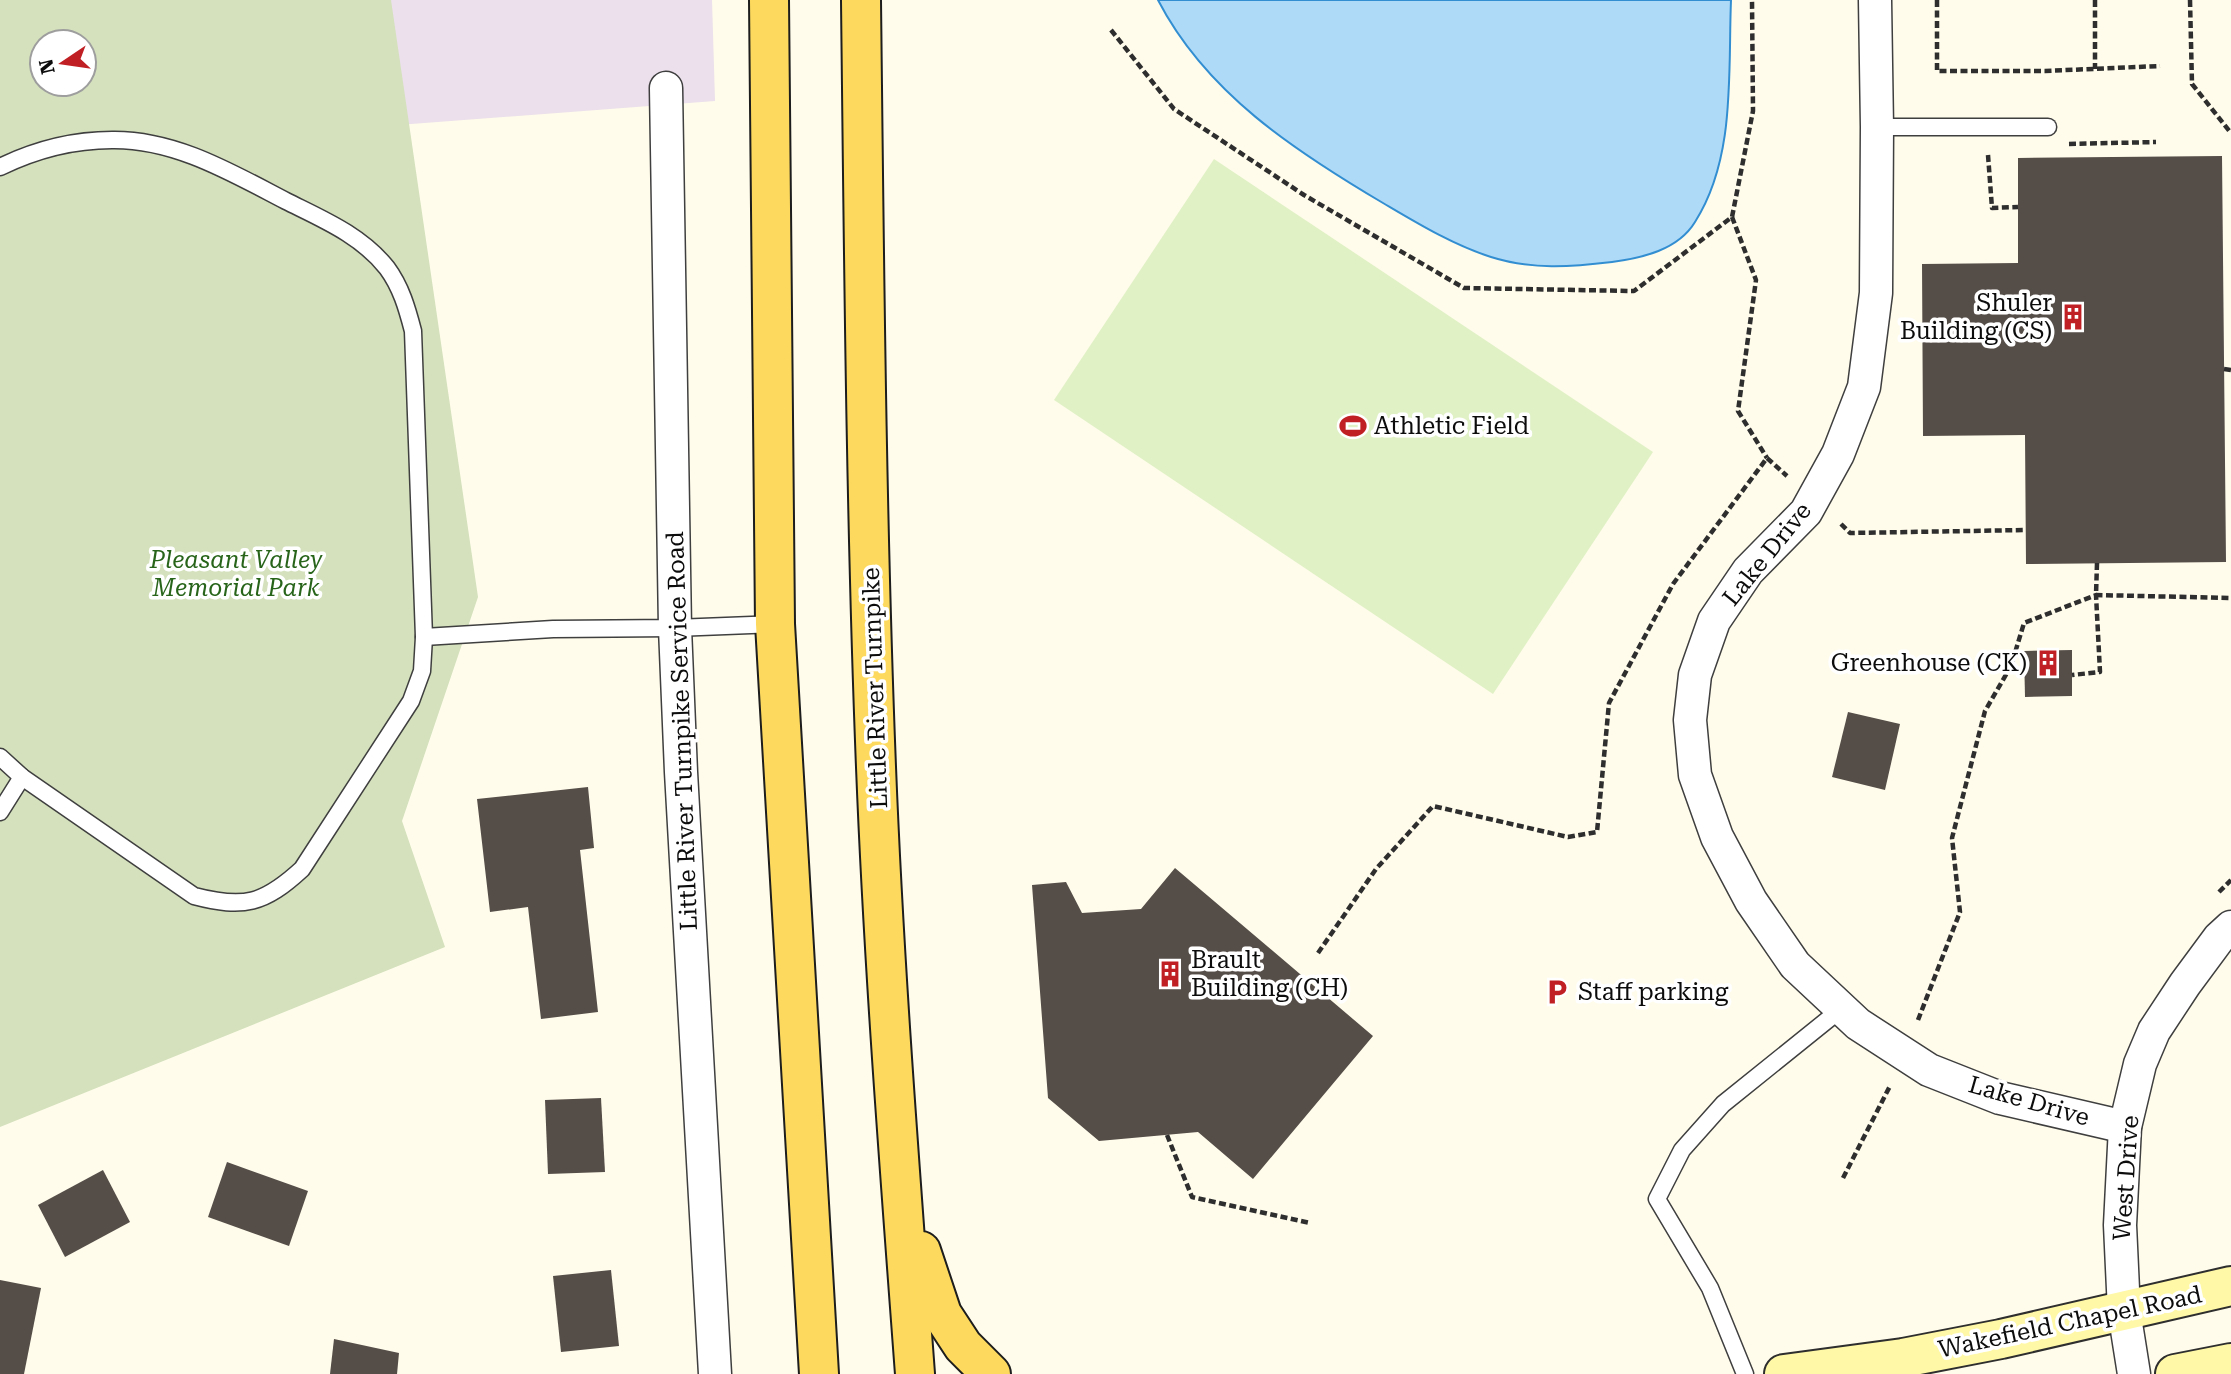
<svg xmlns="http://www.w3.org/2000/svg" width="2231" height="1374" font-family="'Roboto Serif',serif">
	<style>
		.industrial { fill: #ebe0eb }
		.cemetery { fill: #d4e1bc; fill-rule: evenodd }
		.pitch { fill: #e1f1c6 }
		.water { fill: #aedaf8; stroke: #338ed1; stroke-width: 2 }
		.building { fill: #554d48 }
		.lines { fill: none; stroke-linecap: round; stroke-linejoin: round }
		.service-casing { stroke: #3f3f3f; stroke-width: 19 }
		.minor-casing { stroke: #3f3f3f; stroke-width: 35 }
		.secondary-casing { stroke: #2e2e2e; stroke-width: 42 }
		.primary-casing { stroke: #1d1d1d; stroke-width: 42 }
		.path { stroke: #2e2e2e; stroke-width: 4.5; stroke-dasharray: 7 3.5; stroke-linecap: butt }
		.service { stroke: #fff; stroke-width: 16 }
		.minor { stroke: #fff; stroke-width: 32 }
		.secondary { stroke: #fff8a6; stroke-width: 38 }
		.primary { stroke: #fdda5d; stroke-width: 38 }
		.labels { text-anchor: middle; stroke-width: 7; stroke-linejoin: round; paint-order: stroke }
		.poi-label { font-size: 24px; fill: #0c0c0c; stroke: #fff; text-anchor: start }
		.street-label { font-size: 24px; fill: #0c0c0c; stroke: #fff }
		.park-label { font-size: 24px; font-style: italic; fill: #28651b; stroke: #fff }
	</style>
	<rect width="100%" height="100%" fill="#fffceb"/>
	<!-- industrial -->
	<polygon class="industrial" points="389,0 712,0 715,101 398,125"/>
	<!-- cemetery -->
	<path class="cemetery" d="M0 0H391L478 597 402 821 445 947 0 1127ZM42 42H84V84H42Z"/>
	<!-- pitch -->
	<polygon class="pitch" points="1214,159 1653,452 1493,694 1054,400"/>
	<!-- water -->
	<path class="water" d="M1158 0H1731C1728 72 1736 158 1695 222 1678 250 1642 258 1612 262 1571 267 1532 270 1491 257 1453 245 1417 223 1383 203 1295 151 1206 93 1158 0Z"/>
	<!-- building -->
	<g class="building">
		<polygon points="2222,156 2226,562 2026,564 2025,435 1923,436 1922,264 2018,263 2018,158"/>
		<polygon points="2072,650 2072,696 2025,697 2024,651"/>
		<polygon points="1848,712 1900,724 1885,790 1832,777"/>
		<polygon points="588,787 594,848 580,850 598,1012 541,1019 528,907 490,912 477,799"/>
		<polygon points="1175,868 1373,1036 1253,1179 1198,1132 1099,1141 1048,1098 1032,885 1066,882 1082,913 1141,909"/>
		<polygon points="601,1098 605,1172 548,1174 545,1100"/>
		<polygon points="227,1162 308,1191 289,1246 208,1217"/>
		<polygon points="103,1170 130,1222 65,1257 38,1205"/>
		<polygon points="611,1270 619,1346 561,1352 553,1276"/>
		<polygon points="0,1280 41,1288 24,1374 0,1374"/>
		<polygon points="334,1339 399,1353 397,1374 330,1374"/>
	</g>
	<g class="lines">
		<!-- service casing -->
		<g class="service-casing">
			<g id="service">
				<polyline points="1877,127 2048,127"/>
				<path d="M0 167C35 150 73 140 112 140 175 139 232 173 286 201 322 219 361 235 387 268 401 287 407 308 413 331L424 637 422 671 411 701 302 869C264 904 244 909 194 896L22 777 0 757"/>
				<polyline points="424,637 553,629 675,628 775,624"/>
				<polyline points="0,812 22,777"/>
				<polyline points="1745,1374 1710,1288 1657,1199 1682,1150 1723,1104 1841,1009"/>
			</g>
		</g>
		<!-- minor casing -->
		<g class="minor-casing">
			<g id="minor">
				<polyline points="1875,0 1877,127 1876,293 1864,387 1838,454 1806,512 1748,571 1714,621 1695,675 1690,720 1695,775 1717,837 1751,901 1795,965 1858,1024 1929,1070 2000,1098 2125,1127"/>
				<polyline points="666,88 675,628 681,772 715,1374"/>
				<polyline points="2134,1374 2124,1311 2120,1225 2125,1127 2140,1064 2154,1031 2185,984 2219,938 2231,927"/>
			</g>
		</g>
		<!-- secondary casing -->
		<g class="secondary-casing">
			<g id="secondary">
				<polyline points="1784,1374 1903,1358 2001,1339 2231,1286"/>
				<polyline points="2175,1374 2231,1363"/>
			</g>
		</g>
		<!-- primary casing -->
		<g class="primary-casing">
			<g id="primary">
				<polyline points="769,0 775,624 819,1374"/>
				<path d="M861 0C864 256 866 512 876 767 884 970 900 1172 915 1374"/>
				<polyline points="921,1251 942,1314 963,1346 991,1374"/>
			</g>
		</g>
		<!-- path -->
		<g class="path">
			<polyline points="1937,0 1937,71 2045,71 2160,66"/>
			<polyline points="2095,0 2095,69"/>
			<polyline points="2190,0 2192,84 2231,133"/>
			<polyline points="1111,30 1174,109 1304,195 1464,288 1634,291 1732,217 1753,111 1752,0"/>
			<polyline points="2069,144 2156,142"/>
			<polyline points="1988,155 1992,208 2018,207"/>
			<polyline points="1732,217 1756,280 1738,411 1767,458"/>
			<polyline points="2224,369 2231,370"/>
			<polyline points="1841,524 1850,533 2026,530"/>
			<polyline points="2097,563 2096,595 2231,598"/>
			<polyline points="2219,892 2231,880"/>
			<polyline points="1318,953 1376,869 1433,806 1568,837 1597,832 1609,703 1673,584 1767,458 1787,476"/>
			<polyline points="1918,1020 1960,912 1952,838 1985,711 2011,666 2024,623 2096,595 2100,672 2072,675"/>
			<polyline points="1167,1135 1192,1197 1310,1223"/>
			<polyline points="1843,1178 1890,1086"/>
		</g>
		<!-- service -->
		<use href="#service" class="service"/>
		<!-- minor -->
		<use href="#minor" class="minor"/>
		<!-- secondary -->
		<use href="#secondary" class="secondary"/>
		<!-- primary -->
		<use href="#primary" class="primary"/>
	</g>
	<!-- icons -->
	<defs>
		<g id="building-bare" transform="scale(2.1)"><path d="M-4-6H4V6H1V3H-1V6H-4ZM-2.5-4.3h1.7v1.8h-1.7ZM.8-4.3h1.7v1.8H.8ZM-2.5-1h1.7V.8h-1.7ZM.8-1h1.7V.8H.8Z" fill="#c02023" stroke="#fff" stroke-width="2.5" paint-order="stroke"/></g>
		<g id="stadium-bare" transform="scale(2.1)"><path d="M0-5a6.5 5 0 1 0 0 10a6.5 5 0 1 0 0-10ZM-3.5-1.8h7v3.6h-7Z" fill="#c02023" stroke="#fff" stroke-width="2.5" paint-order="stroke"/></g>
		<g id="parking-bare" transform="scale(2.1)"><path d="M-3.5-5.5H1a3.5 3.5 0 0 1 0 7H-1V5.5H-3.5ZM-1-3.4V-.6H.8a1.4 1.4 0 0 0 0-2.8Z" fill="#c02023" stroke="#fff" stroke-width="2.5" paint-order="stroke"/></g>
	</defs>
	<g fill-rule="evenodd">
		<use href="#building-bare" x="2073" y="317"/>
		<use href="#stadium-bare" x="1353" y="426"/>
		<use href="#building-bare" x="2048" y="663"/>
		<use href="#building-bare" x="1170" y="974"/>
		<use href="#parking-bare" x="1557" y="992"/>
	</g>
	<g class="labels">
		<!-- poi labels -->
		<g class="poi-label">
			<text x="2052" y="311" text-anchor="end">Shuler<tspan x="2052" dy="28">Building (CS)</tspan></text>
			<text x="1374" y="434">Athletic Field</text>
			<text x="2027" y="671" text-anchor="end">Greenhouse (CK)</text>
			<text x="1191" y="968">Brault<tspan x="1191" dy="28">Building (CH)</tspan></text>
			<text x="1578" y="1000">Staff parking</text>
		</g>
		<!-- street labels -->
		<g class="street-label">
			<text transform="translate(1767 554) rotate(-51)" y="8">Lake Drive</text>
			<text transform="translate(875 688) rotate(-92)" y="8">Little River Turnpike</text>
			<text transform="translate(682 731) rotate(-92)" y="8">Little River Turnpike Service Road</text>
			<text transform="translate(2029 1101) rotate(16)" y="8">Lake Drive</text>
			<text transform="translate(2126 1178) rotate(-86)" y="8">West Drive</text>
			<text transform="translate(2070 1322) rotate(-12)" y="8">Wakefield Chapel Road</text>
		</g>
		<!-- park labels -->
		<g class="park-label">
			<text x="236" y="568">Pleasant Valley<tspan x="236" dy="28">Memorial Park</tspan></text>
		</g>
	</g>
	<!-- north arrow -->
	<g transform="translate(63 63) rotate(257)"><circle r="33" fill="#ffffff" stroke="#9e9e9e" stroke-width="2"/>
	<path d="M0-5L12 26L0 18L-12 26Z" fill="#c02023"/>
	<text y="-10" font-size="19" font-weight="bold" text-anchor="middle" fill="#0c0c0c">N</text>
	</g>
</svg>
